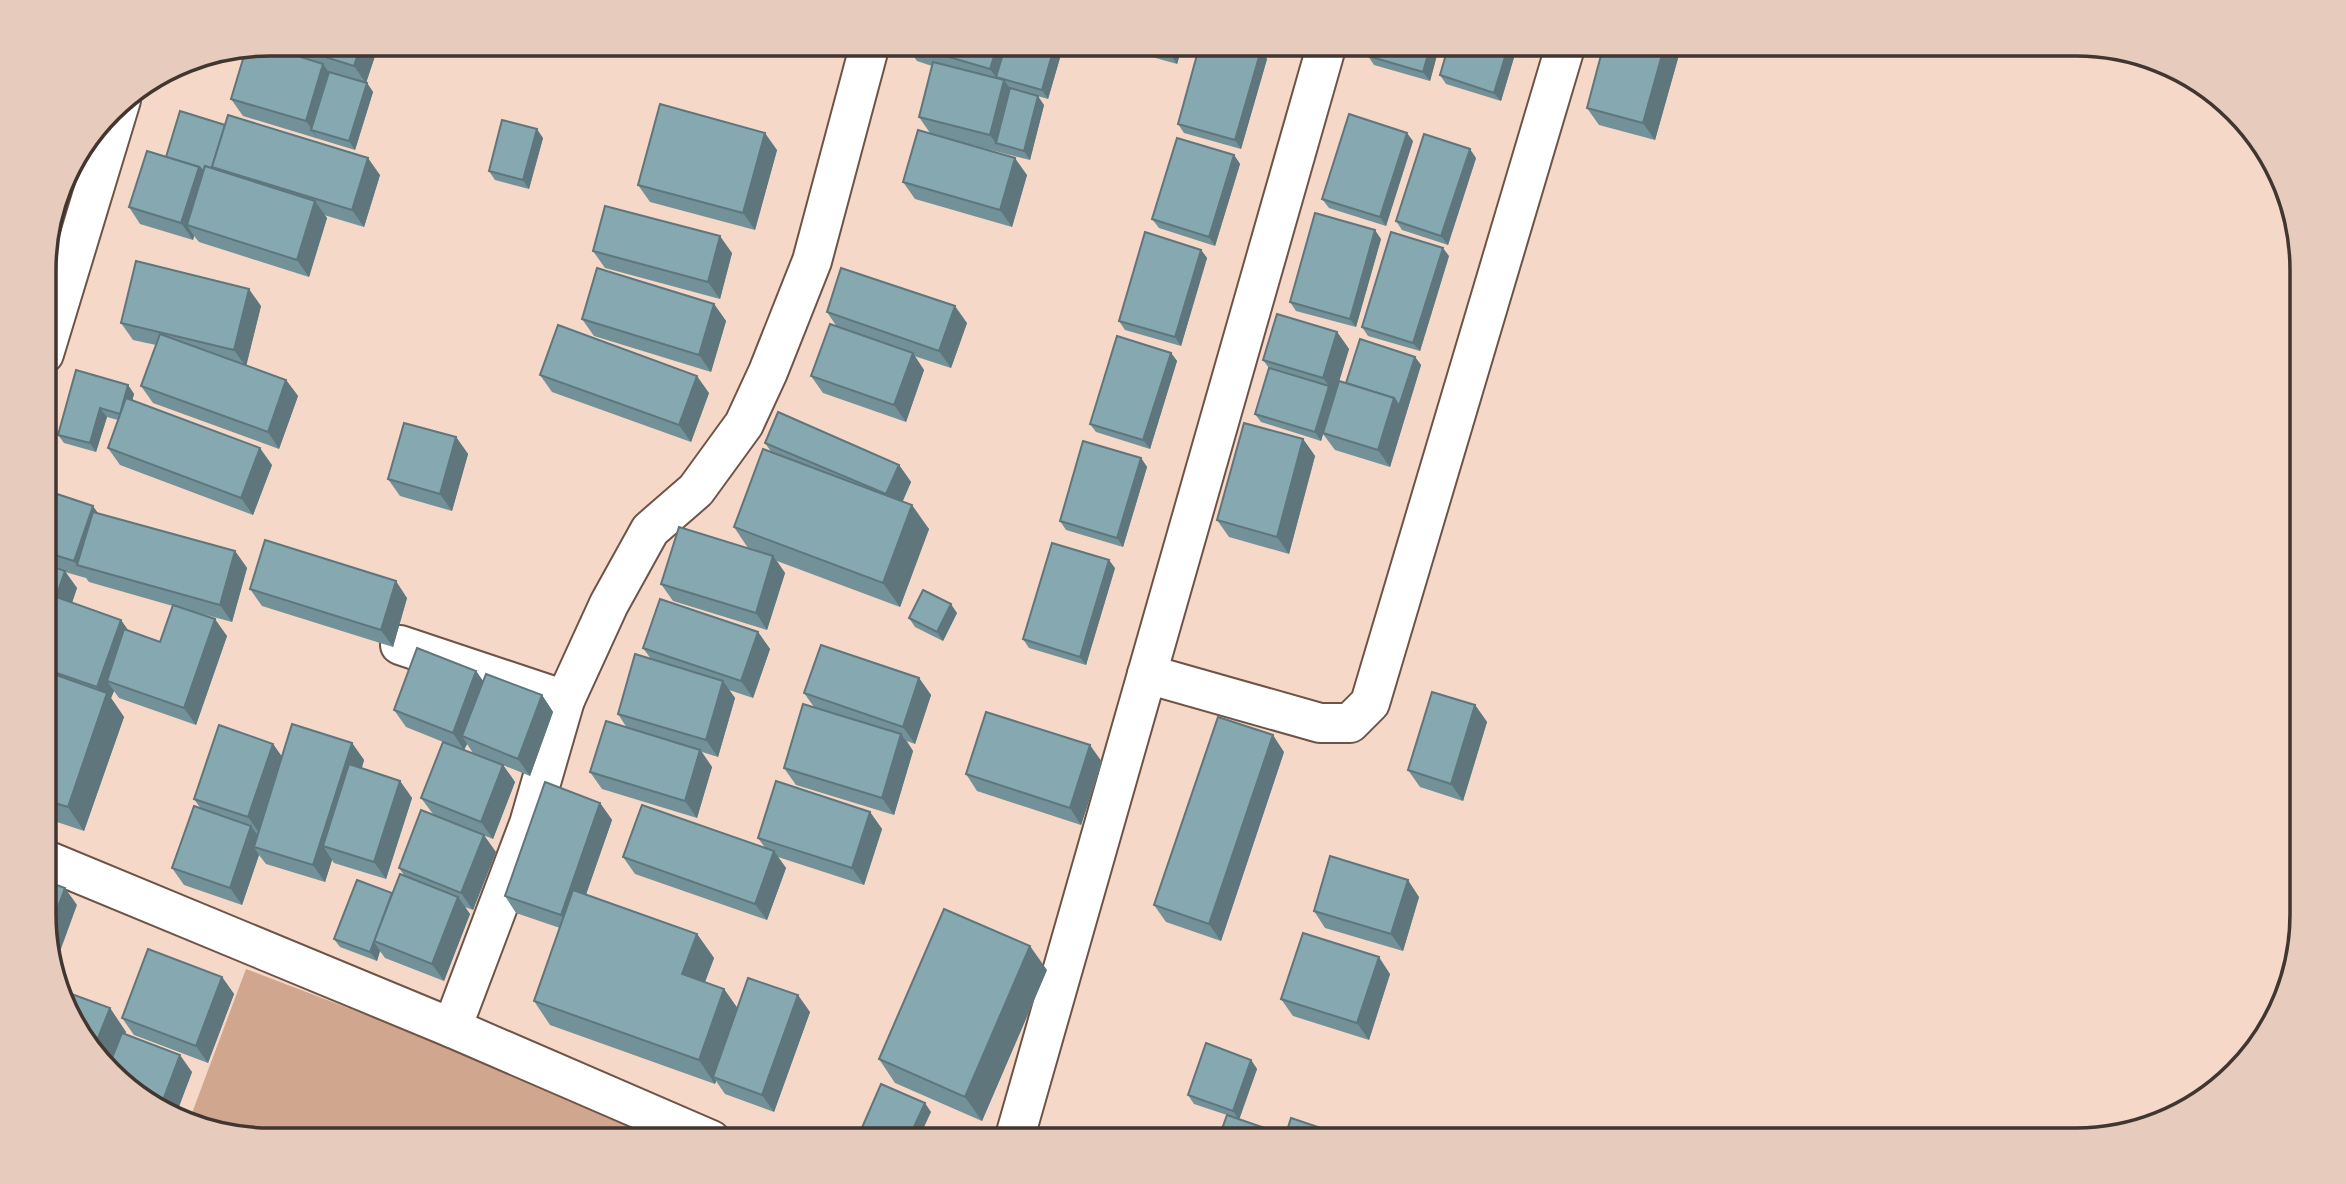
<svg xmlns="http://www.w3.org/2000/svg" width="2346" height="1184" font-family="'Asap Condensed',sans-serif">
	<style>
		.green { fill: #d0a68e }
		.lines { fill: none; stroke-linecap: round; stroke-linejoin: round }
		.minor-casing { stroke: #6d5447; stroke-width: 42 }
		.minor { stroke: #fff; stroke-width: 38 }
		.wall { fill: #739198; fill-rule: evenodd }
		.shaded-wall { fill: #5e767c }
		.building { fill: #86a9b1; stroke: #5e767c; stroke-width: 2 }
		.rim { fill: none; stroke: #423630; stroke-width: 3.5 }
	</style>
	<rect width="100%" height="100%" fill="#f5d8c8"/>
	<!-- green -->
	<polygon class="green" points="246,969 694,1140 270,1140 189,1121"/>
	<g class="lines">
		<!-- minor casing -->
		<g class="minor-casing">
			<g id="minor">
				<polyline points="44,354 121,100"/>
				<polyline points="400,645 565,700"/>
				<polyline points="1147,674 1320,723 1350,723 1370,703 1566,44"/>
				<polyline points="46,860 452,1028 711,1140"/>
				<polyline points="452,1028 529,824 565,700 609,604 650,530 696,490 744,424 768,372 812,261 870,44"/>
				<polyline points="1014,1140 1327,44"/>
			</g>
		</g>
		<!-- minor -->
		<use href="#minor" class="minor"/>
	</g>
	<!-- wall -->
	<g class="wall">
		<polygon points="270,44 379,44 366,83 329,71 367,83 373,92 355,150 243,116 231,99 245,52 238,50"/>
		<polygon points="905,44 1064,44 1048,99 1009,88 1044,105 1030,160 960,142 1027,175 1012,227 915,199 903,182 930,133 919,117 932,66 917,61"/>
		<polygon points="1106,44 1183,44 1177,64"/>
		<polygon points="1371,44 1440,44 1430,81 1374,65 1368,56"/>
		<polygon points="1449,44 1518,44 1501,101 1446,84 1440,75"/>
		<polygon points="1604,44 1682,44 1655,140 1599,125 1587,108"/>
		<polygon points="1261,50 1267,59 1241,149 1184,133 1178,124"/>
		<polygon points="543,138 529,189 495,180 489,171"/>
		<polygon points="1413,141 1386,226 1329,208 1322,199"/>
		<polygon points="777,150 755,230 650,202 638,185"/>
		<polygon points="1234,155 1240,164 1215,246 1159,228 1152,219"/>
		<polygon points="166,157 380,175 364,227 324,215 327,218 309,277 199,242 194,236 193,240 140,224 129,207"/>
		<polygon points="1476,158 1448,245 1402,230 1396,221"/>
		<polygon points="1381,239 1356,327 1296,311 1290,302"/>
		<polygon points="1201,250 1207,258 1181,346 1125,330 1119,321"/>
		<polygon points="593,251 732,253 720,299 605,268"/>
		<polygon points="1449,256 1420,351 1368,336 1362,327"/>
		<polygon points="714,304 726,321 711,372 594,336 582,319"/>
		<polygon points="261,306 246,365 286,380 298,396 279,449 153,403 141,386 156,345 133,340 121,323"/>
		<polygon points="827,312 967,323 951,368 914,356 924,370 906,422 823,393 811,376 837,327"/>
		<polygon points="1337,332 1349,349 1339,381 1346,383 1415,357 1421,365 1390,467 1335,450 1323,434 1321,441 1261,422 1255,414 1269,368 1263,360"/>
		<polygon points="1171,353 1177,361 1150,449 1096,432 1090,424"/>
		<polygon points="540,375 709,393 691,442 552,392"/>
		<polygon points="128,385 134,394 132,401 272,465 253,515 120,465 108,448 118,420 107,417 96,452 64,443 58,435"/>
		<polygon points="456,437 468,454 452,511 400,496 388,479"/>
		<polygon points="1303,439 1315,456 1289,554 1229,537 1217,520"/>
		<polygon points="765,443 899,465 911,482 903,501 929,529 900,607 777,561 785,573 767,630 673,601 661,584 748,548 734,527 772,453"/>
		<polygon points="1141,458 1147,467 1123,547 1066,530 1060,521"/>
		<path d="M45 490 98 514 235 551 247 568 232 622 192 611 227 636 196 725 119 698 114 691 111 698 124 717 84 831 45 818ZM65 572 86 578 89 582 173 606 160 642 128 631 121 620 72 603 77 588Z"/>
		<polygon points="1115,568 1086,665 1029,648 1023,639"/>
		<polygon points="250,589 407,598 393,647 262,606"/>
		<polygon points="957,613 943,641 915,627 909,618"/>
		<polygon points="758,632 770,649 753,698 729,690 735,698 718,757 702,752 712,767 697,818 602,789 590,772 627,728 618,714 651,659 643,648"/>
		<polygon points="476,671 483,681 542,695 553,712 530,776 473,753 467,744 464,750 503,765 515,782 493,839 475,832 496,852 473,910 465,907 470,914 444,981 385,958 380,951 377,961 340,947 334,939 392,893 404,875 399,868 433,814 421,798 463,750 406,727 394,710"/>
		<polygon points="919,678 931,695 915,744 907,741 913,751 894,815 796,785 784,768 814,707 804,693"/>
		<polygon points="1475,705 1487,722 1463,801 1420,787 1408,770"/>
		<polygon points="352,743 364,760 362,768 400,781 412,798 386,879 334,863 332,860 325,882 266,864 259,855 242,905 184,885 172,868 201,809 194,799 273,744 282,757"/>
		<polygon points="1284,752 1221,941 1166,922 1154,905"/>
		<polygon points="1102,762 1081,825 977,791 966,774"/>
		<polygon points="600,803 612,820 586,894 697,934 714,958 705,982 724,989 737,1008 810,1012 774,1112 725,1094 716,1081 715,1084 550,1025 534,1001 560,928 516,913 505,896"/>
		<polygon points="870,812 882,829 864,885 778,857 786,868 767,920 635,874 623,857 766,849 758,838"/>
		<polygon points="1419,897 1403,951 1325,928 1314,911"/>
		<polygon points="1047,970 982,1121 895,1083 879,1059"/>
		<polygon points="1390,974 1369,1040 1293,1016 1281,999"/>
		<polygon points="222,977 234,994 208,1063 134,1035 122,1018"/>
		<polygon points="110,1008 126,1032 125,1034 192,1072 175,1117 168,1115 90,1051"/>
		<polygon points="1251,1060 1257,1069 1239,1119 1194,1104 1188,1095"/>
	</g>
	<!-- shaded-wall -->
	<g class="shaded-wall">
		<polygon points="361,44 379,44 366,83 354,66"/>
		<polygon points="998,44 1014,44 996,77 990,69"/>
		<polygon points="1055,44 1064,44 1048,99 1042,90"/>
		<polygon points="1166,44 1183,44 1177,64 1165,47"/>
		<polygon points="1431,44 1440,44 1430,81 1423,72"/>
		<polygon points="1509,44 1518,44 1501,101 1494,93"/>
		<polygon points="1665,44 1682,44 1655,140 1643,123"/>
		<polygon points="1261,50 1267,59 1241,149 1235,140"/>
		<polygon points="323,64 335,81 311,130 318,138 306,121"/>
		<polygon points="1004,80 1016,97 996,143 990,135"/>
		<polygon points="367,83 373,92 355,150 349,141"/>
		<polygon points="1038,96 1044,105 1030,160 1024,151"/>
		<polygon points="537,129 543,138 529,189 523,180"/>
		<polygon points="765,133 777,150 755,230 743,213"/>
		<polygon points="1407,133 1413,141 1386,226 1380,217"/>
		<polygon points="1470,149 1476,158 1448,245 1441,236"/>
		<polygon points="1234,155 1240,164 1215,246 1209,237"/>
		<polygon points="368,158 380,175 364,227 352,210"/>
		<polygon points="1015,158 1027,175 1012,227 1000,210"/>
		<polygon points="199,167 211,184 187,225 194,236 193,240 181,223"/>
		<polygon points="315,201 327,218 309,277 297,260"/>
		<polygon points="1375,230 1381,239 1356,327 1350,319"/>
		<polygon points="720,236 732,253 720,299 708,282"/>
		<polygon points="1443,248 1449,256 1420,351 1413,343"/>
		<polygon points="1201,250 1207,258 1181,346 1175,337"/>
		<polygon points="47,273 53,282 44,309 44,281"/>
		<polygon points="249,289 261,306 246,367 234,350"/>
		<polygon points="714,304 726,321 711,372 699,355"/>
		<polygon points="955,306 967,323 951,368 939,351"/>
		<polygon points="1337,332 1349,349 1321,441 1315,432 1329,386 1323,378"/>
		<polygon points="913,353 924,370 906,422 894,405"/>
		<polygon points="1171,353 1177,361 1150,449 1143,440"/>
		<polygon points="1415,357 1421,365 1390,467 1378,450 1394,398"/>
		<polygon points="697,376 709,393 691,442 679,425"/>
		<polygon points="286,380 298,396 279,449 268,432"/>
		<polygon points="128,385 134,394 126,423 120,414"/>
		<polygon points="100,408 107,417 96,452 90,443"/>
		<polygon points="456,437 468,454 452,511 440,494"/>
		<polygon points="1303,439 1315,456 1289,554 1277,537"/>
		<polygon points="260,448 272,465 253,515 241,498"/>
		<polygon points="1141,458 1147,467 1123,547 1117,538"/>
		<polygon points="899,465 911,482 898,511 886,494"/>
		<polygon points="912,505 929,529 900,607 883,583"/>
		<polygon points="93,506 105,523 77,565 86,578 74,561"/>
		<polygon points="235,551 247,568 232,622 220,605"/>
		<polygon points="773,556 785,573 767,630 756,613"/>
		<polygon points="1109,560 1115,568 1086,665 1080,657"/>
		<polygon points="65,571 77,588 68,614 56,597"/>
		<polygon points="396,581 407,598 393,647 381,630"/>
		<polygon points="951,604 957,613 943,641 937,632"/>
		<polygon points="215,619 227,636 196,725 184,708"/>
		<polygon points="121,620 133,637 107,681 114,691 111,698 124,717 84,831 68,807 105,699 97,687"/>
		<polygon points="758,632 770,649 753,698 741,681"/>
		<polygon points="476,671 488,688 462,736 467,744 464,750 453,733"/>
		<polygon points="919,678 931,695 915,744 903,727"/>
		<polygon points="723,681 735,698 718,757 706,740"/>
		<polygon points="542,695 553,712 530,776 518,759"/>
		<polygon points="1475,705 1487,722 1463,801 1451,784"/>
		<polygon points="901,734 913,751 894,815 882,798"/>
		<polygon points="1273,735 1284,752 1221,941 1209,924"/>
		<polygon points="352,743 364,760 335,850 323,846 332,860 325,882 313,865"/>
		<polygon points="273,744 285,761 260,834 248,817"/>
		<polygon points="1090,745 1102,762 1081,825 1070,808"/>
		<polygon points="700,750 712,767 697,818 685,801"/>
		<polygon points="503,765 515,782 493,839 481,822"/>
		<polygon points="400,781 412,798 386,879 374,862"/>
		<polygon points="600,803 612,820 573,932 561,915"/>
		<polygon points="870,812 882,829 864,885 852,868"/>
		<polygon points="251,826 263,843 254,847 259,855 242,905 230,888"/>
		<polygon points="484,835 496,852 473,910 461,893"/>
		<polygon points="774,851 786,868 767,920 755,904"/>
		<polygon points="1408,880 1419,897 1403,951 1391,934"/>
		<polygon points="65,888 77,905 55,965 46,944 46,940"/>
		<polygon points="458,897 470,914 444,981 432,964"/>
		<polygon points="697,934 714,958 699,998 682,974"/>
		<polygon points="374,942 380,951 377,961 370,952"/>
		<polygon points="1030,946 1047,970 982,1121 965,1097"/>
		<polygon points="1379,957 1390,974 1369,1040 1357,1023"/>
		<polygon points="222,977 234,994 208,1063 196,1046"/>
		<polygon points="724,989 741,1013 713,1077 716,1081 715,1084 699,1060"/>
		<polygon points="798,995 810,1012 774,1112 762,1095"/>
		<polygon points="110,1008 126,1032 112,1069 92,1053"/>
		<polygon points="180,1055 192,1072 175,1117 163,1100"/>
		<polygon points="1251,1060 1257,1069 1239,1120 1233,1111"/>
		<polygon points="925,1103 931,1112 918,1140 908,1140"/>
		<polygon points="1279,1133 1283,1140 1276,1140"/>
	</g>
	<!-- building -->
	<g class="building">
		<polygon points="284,44 361,44 354,66"/>
		<polygon points="905,44 998,44 990,69"/>
		<polygon points="1006,44 1055,44 1042,90 996,77"/>
		<polygon points="1154,44 1166,44 1165,47"/>
		<polygon points="1200,44 1238,44 1261,50 1235,140 1178,124"/>
		<polygon points="1371,44 1431,44 1423,72 1368,56"/>
		<polygon points="1449,44 1509,44 1494,93 1440,75"/>
		<polygon points="1604,44 1665,44 1643,123 1587,108"/>
		<polygon points="263,45 323,64 306,121 231,99 246,49"/>
		<polygon points="933,62 1004,80 990,135 919,117"/>
		<polygon points="329,72 367,83 349,141 311,130"/>
		<polygon points="1010,88 1038,96 1024,151 996,143"/>
		<polygon points="660,104 765,133 743,213 638,185"/>
		<polygon points="180,111 225,125 212,167 213,169 205,166 203,171 199,167 166,157"/>
		<polygon points="1349,114 1407,133 1380,217 1322,199"/>
		<polygon points="228,115 368,158 352,210 212,167"/>
		<polygon points="502,120 537,129 523,180 489,171"/>
		<polygon points="918,130 1015,158 1000,210 903,182"/>
		<polygon points="1424,134 1470,149 1441,236 1396,221"/>
		<polygon points="1177,138 1234,155 1209,237 1152,219"/>
		<polygon points="147,151 199,167 181,223 129,207"/>
		<polygon points="205,166 315,201 297,260 187,225"/>
		<polygon points="605,206 720,236 708,282 593,251"/>
		<polygon points="1315,213 1375,230 1350,319 1290,302"/>
		<polygon points="1145,232 1201,250 1175,337 1119,321"/>
		<polygon points="1391,232 1443,248 1413,343 1362,327"/>
		<polygon points="136,261 249,289 234,350 121,323"/>
		<polygon points="597,268 714,304 699,355 582,319"/>
		<polygon points="841,268 955,306 939,351 827,312"/>
		<polygon points="1277,314 1337,332 1323,378 1263,360"/>
		<polygon points="830,324 913,353 894,405 811,376"/>
		<polygon points="558,325 697,376 679,425 540,375"/>
		<polygon points="160,334 286,380 268,432 141,386"/>
		<polygon points="1117,336 1171,353 1143,440 1090,424"/>
		<polygon points="1360,339 1415,357 1399,406 1394,398 1346,383"/>
		<polygon points="1269,368 1329,386 1315,432 1255,414"/>
		<polygon points="76,370 128,385 120,414 100,408 90,443 58,435"/>
		<polygon points="1339,381 1394,398 1378,450 1323,433"/>
		<polygon points="126,398 260,448 241,498 108,448"/>
		<polygon points="778,412 899,465 886,494 765,443"/>
		<polygon points="404,423 456,437 440,494 388,479"/>
		<polygon points="1244,423 1303,439 1277,537 1217,520"/>
		<polygon points="1083,441 1141,458 1117,538 1060,521"/>
		<polygon points="763,449 912,505 883,583 734,527"/>
		<polygon points="45,490 93,506 74,561 45,552"/>
		<polygon points="93,512 235,551 220,605 77,565"/>
		<polygon points="679,527 773,556 756,613 661,584"/>
		<polygon points="265,540 396,581 381,630 250,589"/>
		<polygon points="1052,543 1109,560 1080,657 1023,639"/>
		<polygon points="45,564 65,571 56,597 121,620 97,687 45,669"/>
		<polygon points="923,590 951,604 937,632 909,618"/>
		<polygon points="660,599 758,632 741,681 643,648"/>
		<polygon points="173,605 215,619 184,708 107,681 124,629 160,642"/>
		<polygon points="821,645 919,678 903,727 804,693"/>
		<polygon points="417,648 476,671 453,733 394,710"/>
		<polygon points="635,654 723,681 706,740 618,714"/>
		<polygon points="45,671 107,693 68,807 45,800"/>
		<polygon points="486,674 542,695 518,759 462,736"/>
		<polygon points="1432,692 1475,705 1451,784 1408,770"/>
		<polygon points="803,704 901,734 882,798 784,768"/>
		<polygon points="986,712 1090,745 1070,808 966,774"/>
		<polygon points="1218,717 1273,735 1209,924 1154,905"/>
		<polygon points="606,721 700,750 685,801 590,772"/>
		<polygon points="292,724 352,743 313,865 254,847"/>
		<polygon points="219,725 273,744 248,817 194,799"/>
		<polygon points="443,742 503,765 481,822 421,798"/>
		<polygon points="349,764 400,781 374,862 323,846"/>
		<polygon points="776,781 870,812 852,868 758,838"/>
		<polygon points="545,782 600,803 561,915 505,896"/>
		<polygon points="642,805 774,851 755,904 623,857"/>
		<polygon points="194,806 251,826 230,888 172,868"/>
		<polygon points="421,810 484,835 461,893 399,868"/>
		<polygon points="1330,856 1408,880 1391,934 1314,911"/>
		<polygon points="400,874 458,897 432,964 374,941"/>
		<polygon points="357,880 392,893 370,952 334,939"/>
		<polygon points="46,881 65,888 46,940"/>
		<polygon points="573,890 697,934 682,974 724,989 699,1060 534,1001"/>
		<polygon points="944,909 1030,946 965,1097 879,1059"/>
		<polygon points="1303,933 1379,957 1357,1023 1281,999"/>
		<polygon points="148,949 222,977 196,1046 122,1018"/>
		<polygon points="748,978 798,995 762,1095 713,1077"/>
		<polygon points="66,992 110,1008 92,1053 90,1051"/>
		<polygon points="122,1033 180,1055 163,1100 140,1092 109,1066"/>
		<polygon points="1206,1043 1251,1060 1233,1111 1188,1095"/>
		<polygon points="881,1084 925,1103 908,1140 859,1140 857,1139"/>
		<polygon points="1227,1115 1279,1133 1276,1140 1218,1140"/>
		<polygon points="1291,1118 1342,1135 1340,1140 1284,1140"/>
	</g>
	<!-- crop -->
	<path d="M0 0H2346V1184H0ZM270 56H2076A214 214 0 0 1 2290 270V914A214 214 0 0 1 2076 1128H270A214 214 0 0 1 56 914V270A214 214 0 0 1 270 56Z" fill="#e7cbbc" fill-rule="evenodd"/>
	<path class="rim" d="M270 56H2076A214 214 0 0 1 2290 270V914A214 214 0 0 1 2076 1128H270A214 214 0 0 1 56 914V270A214 214 0 0 1 270 56Z"/>
</svg>
